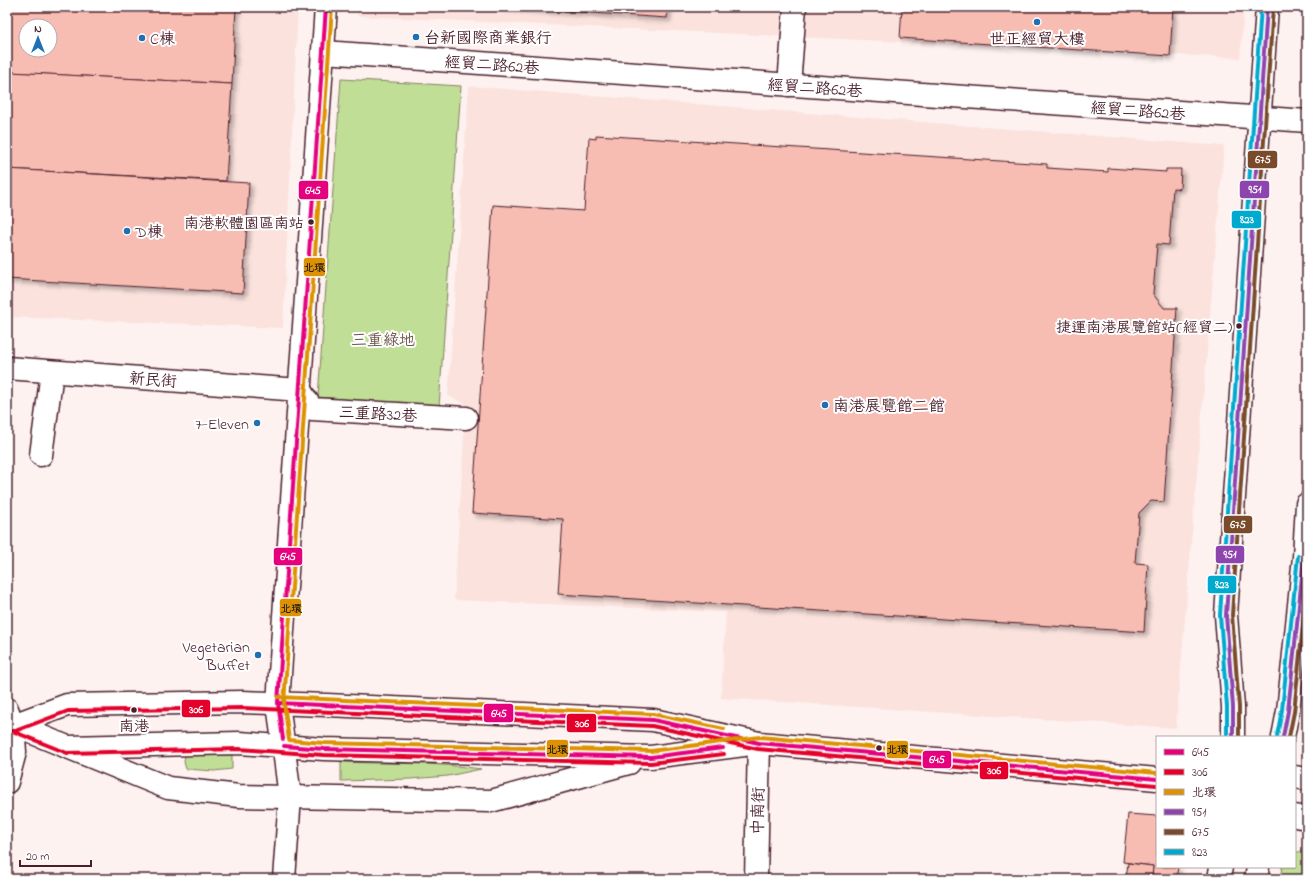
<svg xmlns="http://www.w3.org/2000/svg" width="1314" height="886" font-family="'Indie Flower','LXGW WenKai TC',sans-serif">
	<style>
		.built { fill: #fbe2dd; fill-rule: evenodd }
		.green { fill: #c0de96; stroke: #857e60 }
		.building { fill: #f7bcb2; stroke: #4a1f2b; fill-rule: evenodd; filter: url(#shadow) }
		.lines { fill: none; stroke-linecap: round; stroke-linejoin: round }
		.minor-casing { stroke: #4a1f2b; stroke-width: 25 }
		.major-casing { stroke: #4a1f2b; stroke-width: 25 }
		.minor { stroke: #fff; stroke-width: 22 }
		.major { stroke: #fff; stroke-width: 22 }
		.bus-1-casing { stroke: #fff; stroke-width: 7 }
		.bus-2-casing { stroke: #fff; stroke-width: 7 }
		.bus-3-casing { stroke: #fff; stroke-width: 7 }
		.bus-4-casing { stroke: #fff; stroke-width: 7 }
		.bus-5-casing { stroke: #fff; stroke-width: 7 }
		.bus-6-casing { stroke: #fff; stroke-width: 7 }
		.bus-1 { stroke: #e5007d; stroke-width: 4 }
		.bus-2 { stroke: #e4002b; stroke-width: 4 }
		.bus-3 { stroke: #dd9206; stroke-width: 4 }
		.bus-4 { stroke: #8e44ad; stroke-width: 4 }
		.bus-5 { stroke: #7a4b2a; stroke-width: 4 }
		.bus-6 { stroke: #00a9ce; stroke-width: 4 }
		.poi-dot { fill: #1f6fb2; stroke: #fff; stroke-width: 1.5 }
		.bus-dot { fill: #4a1f2b; stroke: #fff; stroke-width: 1.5 }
		.labels { text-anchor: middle; stroke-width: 4; stroke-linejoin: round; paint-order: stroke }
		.bus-label { font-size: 15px; fill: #4a1f2b; stroke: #fff; text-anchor: end }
		.poi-label { font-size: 16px; fill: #4a1f2b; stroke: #fff; text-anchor: start }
		.street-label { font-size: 16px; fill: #4a1f2b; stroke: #fff }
		.park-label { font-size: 16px; fill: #6d584b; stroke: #fff }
		.line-badge { stroke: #fff; stroke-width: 1.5 }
		.badge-label { font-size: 11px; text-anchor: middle; font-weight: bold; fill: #fff }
		.pale-badge-label { font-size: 11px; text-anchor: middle; font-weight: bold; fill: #111 }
	</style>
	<defs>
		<filter id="shadow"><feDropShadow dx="3.5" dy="3.5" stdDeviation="2" flood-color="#0004"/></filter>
	</defs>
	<rect width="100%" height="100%" fill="#fdf2f0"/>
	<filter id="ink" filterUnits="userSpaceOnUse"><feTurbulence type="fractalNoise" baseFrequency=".025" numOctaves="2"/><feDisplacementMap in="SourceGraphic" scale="8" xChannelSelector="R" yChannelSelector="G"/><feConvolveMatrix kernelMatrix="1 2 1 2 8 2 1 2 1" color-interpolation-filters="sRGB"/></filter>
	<g filter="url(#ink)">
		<!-- built -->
		<g class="built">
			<path d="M7 7H298L283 328 7 317ZM26 26H50V50H26Z"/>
			<polygon points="357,7 1244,7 1240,58 357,16"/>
			<polygon points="469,86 1224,146 1176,728 721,698 726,612 454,600 466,404 448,396"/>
		</g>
		<!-- green -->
		<g class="green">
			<polygon points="341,79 461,86 439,407 318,397"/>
			<polygon points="214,754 232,755 232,769 214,771 186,769 184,762 185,755"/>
			<path d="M341 762C388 764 435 762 481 769L448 776 410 779 341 781Z"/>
			<polygon points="1307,849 1307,879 1280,879 1282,867 1295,867 1295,853"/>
		</g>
		<!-- building -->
		<g class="building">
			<path d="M7 7H236L232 84 7 72ZM26 26H50V50H26Z"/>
			<polygon points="502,7 668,7 667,18"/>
			<polygon points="902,7 1173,7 1170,56 900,38"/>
			<polygon points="11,72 232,84 226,181 7,169"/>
			<polygon points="596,135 1047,164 1047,168 1108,172 1108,168 1166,172 1166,169 1181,169 1180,189 1173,188 1169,245 1157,244 1153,294 1164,308 1177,308 1164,502 1151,501 1139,513 1135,563 1148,564 1144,632 558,594 563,519 472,513 493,205 584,211 589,138 596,139"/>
			<polygon points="7,169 249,183 243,293 7,279"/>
			<polygon points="1128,814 1157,816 1157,867 1178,867 1176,879 1152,875 1153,866 1123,862"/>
			<polygon points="1128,863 1153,866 1152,879 1126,879"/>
		</g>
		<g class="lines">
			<!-- minor casing -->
			<g class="minor-casing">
				<g id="minor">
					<polyline points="323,52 1307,121"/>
					<polyline points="789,85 795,7"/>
					<polyline points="7,368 300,390 312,409 466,418"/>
					<polyline points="41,455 52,372"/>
					<polyline points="7,709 13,725 15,752 7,782"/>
					<polyline points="284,879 290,797 278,703 326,7"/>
					<polyline points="756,879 759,743"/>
				</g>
			</g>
			<!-- major casing -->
			<g class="major-casing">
				<g id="major">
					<polyline points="7,725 13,725 38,735 168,788 239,796 491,801 629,763"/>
					<polyline points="13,725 67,705 242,702 327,705 653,720 759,743 1157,779"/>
					<polyline points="1233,737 1233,707 1226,615 1267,7"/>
					<polyline points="1283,737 1288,711 1304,557 1307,504"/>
					<polyline points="67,747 239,743 324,749 651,757 744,745"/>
					<polyline points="1295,777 1307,779"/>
					<polyline points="1295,816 1307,818"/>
					<polyline points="1219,879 1221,867"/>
					<polyline points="1256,879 1258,867"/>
				</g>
			</g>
			<!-- minor -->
			<use href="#minor" class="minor"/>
			<!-- major -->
			<use href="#major" class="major"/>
			<!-- bus-1 casing -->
			<g class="bus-1-casing">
				<g id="bus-1">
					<polyline points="278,703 653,720 759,743 1157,779"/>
					<polyline points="283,739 278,703 326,7"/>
					<polyline points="284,746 324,749 651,757 723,748"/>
				</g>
			</g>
			<!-- bus-2 casing -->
			<g class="bus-2-casing">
				<g id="bus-2">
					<polyline points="7,731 15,731 68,711 242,708 652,726 758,749 1156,785"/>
					<polyline points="7,731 12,731 67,753 239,749 324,755 651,763 724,754"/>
				</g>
			</g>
			<!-- bus-3 casing -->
			<g class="bus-3-casing">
				<g id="bus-3">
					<polyline points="332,7 284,703 289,740 324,743 651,751 760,737 1157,773"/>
					<polyline points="278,697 653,714 724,729"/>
				</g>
			</g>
			<!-- bus-4 casing -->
			<g class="bus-4-casing">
				<g id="bus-4">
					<polyline points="1233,737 1233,707 1226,615 1267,7"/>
					<polyline points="1283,737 1288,711 1304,557"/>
				</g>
			</g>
			<!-- bus-5 casing -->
			<g class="bus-5-casing">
				<g id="bus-5">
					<polyline points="1239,737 1239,707 1232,615 1273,7"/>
					<polyline points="1289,737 1294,712 1307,586"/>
				</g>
			</g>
			<!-- bus-6 casing -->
			<g class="bus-6-casing">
				<g id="bus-6">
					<polyline points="1277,736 1282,710 1298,556"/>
					<polyline points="1227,737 1227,707 1220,615 1261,7"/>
				</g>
			</g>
			<!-- bus-1 -->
			<use href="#bus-1" class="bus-1"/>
			<!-- bus-2 -->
			<use href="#bus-2" class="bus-2"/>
			<!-- bus-3 -->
			<use href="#bus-3" class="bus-3"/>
			<!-- bus-4 -->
			<use href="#bus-4" class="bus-4"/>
			<!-- bus-5 -->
			<use href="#bus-5" class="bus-5"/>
			<!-- bus-6 -->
			<use href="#bus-6" class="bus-6"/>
		</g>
	</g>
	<!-- markers -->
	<g class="poi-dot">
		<circle cx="1037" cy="22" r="4"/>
		<circle cx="416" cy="37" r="4"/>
		<circle cx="142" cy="38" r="4"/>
		<circle cx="127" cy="231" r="4"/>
		<circle cx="825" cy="405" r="4"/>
		<circle cx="257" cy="423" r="4"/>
		<circle cx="258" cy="655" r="4"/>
	</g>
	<g class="bus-dot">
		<circle cx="311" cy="222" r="3.5"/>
		<circle cx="1239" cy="326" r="3.5"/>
		<circle cx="134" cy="710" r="3.5"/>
		<circle cx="879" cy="748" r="3.5"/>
	</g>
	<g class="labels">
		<!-- bus labels -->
		<g class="bus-label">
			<text x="304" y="228">南港軟體園區南站</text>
			<text x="1232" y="332">捷運南港展覽館站(經貿二)</text>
			<text x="134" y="731" text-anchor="middle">南港</text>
		</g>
		<!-- poi labels -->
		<g class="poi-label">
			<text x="424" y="43">台新國際商業銀行</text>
			<text x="150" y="44">C棟</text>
			<text x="1037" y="44" text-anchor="middle">世正經貿大樓</text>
			<text x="135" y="237">D棟</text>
			<text x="833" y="411">南港展覽館二館</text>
			<text x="249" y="429" text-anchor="end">7-Eleven</text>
			<text x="250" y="652" text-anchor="end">Vegetarian<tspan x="250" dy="18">Buffet</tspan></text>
		</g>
		<!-- street labels -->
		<g class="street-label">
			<text transform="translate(492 64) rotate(4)" y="6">經貿二路62巷</text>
			<text transform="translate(815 87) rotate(4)" y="6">經貿二路62巷</text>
			<text transform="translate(1138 110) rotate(4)" y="6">經貿二路62巷</text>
			<text transform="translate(153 379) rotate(4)" y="6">新民街</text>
			<text transform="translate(378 413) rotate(3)" y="6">三重路32巷</text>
			<text transform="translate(757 811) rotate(-89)" y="6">中南街</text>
		</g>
		<!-- park labels -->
		<g class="park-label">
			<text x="383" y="345">三重綠地</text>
		</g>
	</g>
	<g class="line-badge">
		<rect x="1247" y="150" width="31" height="19" rx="4" fill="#7a4b2a"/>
		<rect x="1239" y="180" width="31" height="19" rx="4" fill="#8e44ad"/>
		<rect x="298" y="180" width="31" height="20" rx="4" fill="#e5007d"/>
		<rect x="1231" y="210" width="31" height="19" rx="4" fill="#00a9ce"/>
		<rect x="303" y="257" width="23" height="20" rx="4" fill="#dd9206"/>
		<rect x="1223" y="515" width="30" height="19" rx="4" fill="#7a4b2a"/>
		<rect x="1215" y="545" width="30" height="19" rx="4" fill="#8e44ad"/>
		<rect x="273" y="547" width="30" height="19" rx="4" fill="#e5007d"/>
		<rect x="1207" y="575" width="30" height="19" rx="4" fill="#00a9ce"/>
		<rect x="279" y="598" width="23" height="19" rx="4" fill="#dd9206"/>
		<rect x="181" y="699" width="30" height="19" rx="4" fill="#e4002b"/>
		<rect x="483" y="703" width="31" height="20" rx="4" fill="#e5007d"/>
		<rect x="566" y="713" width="31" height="20" rx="4" fill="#e4002b"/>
		<rect x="546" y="739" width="23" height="19" rx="4" fill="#dd9206"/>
		<rect x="886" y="740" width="23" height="19" rx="4" fill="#dd9206"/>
		<rect x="922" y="750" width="30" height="19" rx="4" fill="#e5007d"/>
		<rect x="979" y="761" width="30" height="19" rx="4" fill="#e4002b"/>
	</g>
	<g class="badge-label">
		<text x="1263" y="163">675</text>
		<text x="1255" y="193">951</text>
		<text x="313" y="194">645</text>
		<text x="1247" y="223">823</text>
		<text x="1238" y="528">675</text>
		<text x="1230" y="558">951</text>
		<text x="288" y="560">645</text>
		<text x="1222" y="588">823</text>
		<text x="196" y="713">306</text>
		<text x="499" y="717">645</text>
		<text x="582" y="727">306</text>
		<text x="937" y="763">645</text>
		<text x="994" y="774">306</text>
	</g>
	<g class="pale-badge-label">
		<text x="314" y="271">北環</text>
		<text x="291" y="612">北環</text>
		<text x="557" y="753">北環</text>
		<text x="897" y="753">北環</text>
	</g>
	<!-- margin -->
	<rect width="1314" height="886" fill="none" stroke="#fff" stroke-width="24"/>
	<rect x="12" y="12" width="1290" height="862" fill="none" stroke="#4a1f2b" stroke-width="1.5" filter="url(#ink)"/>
	<!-- legend -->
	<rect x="1156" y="736" width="140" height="132" fill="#ffffff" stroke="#b7a5aa"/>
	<rect x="1164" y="749" width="20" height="6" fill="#e5007d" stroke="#b7a5aa"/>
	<text x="1192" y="756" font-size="12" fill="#4a1f2b">645</text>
	<rect x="1164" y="769" width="20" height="6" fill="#e4002b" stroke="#b7a5aa"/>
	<text x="1192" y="776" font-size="12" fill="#4a1f2b">306</text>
	<rect x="1164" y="789" width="20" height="6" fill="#dd9206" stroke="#b7a5aa"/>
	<text x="1192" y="796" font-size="12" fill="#4a1f2b">北環</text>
	<rect x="1164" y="809" width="20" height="6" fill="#8e44ad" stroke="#b7a5aa"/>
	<text x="1192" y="816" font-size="12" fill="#4a1f2b">951</text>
	<rect x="1164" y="829" width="20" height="6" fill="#7a4b2a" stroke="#b7a5aa"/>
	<text x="1192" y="836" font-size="12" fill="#4a1f2b">675</text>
	<rect x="1164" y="849" width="20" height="6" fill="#00a9ce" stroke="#b7a5aa"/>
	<text x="1192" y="856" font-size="12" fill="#4a1f2b">823</text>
	<!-- north arrow -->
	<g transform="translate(38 38)"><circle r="19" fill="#ffffff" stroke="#b7a5aa"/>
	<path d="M0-3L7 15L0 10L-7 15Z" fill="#1f6fb2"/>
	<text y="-6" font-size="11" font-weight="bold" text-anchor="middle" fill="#4a1f2b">N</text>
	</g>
	<!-- scale -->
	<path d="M20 860v6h71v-6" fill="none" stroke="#4a1f2b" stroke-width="2"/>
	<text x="26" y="860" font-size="12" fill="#4a1f2b" stroke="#ffffff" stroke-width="3" paint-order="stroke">20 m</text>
</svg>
